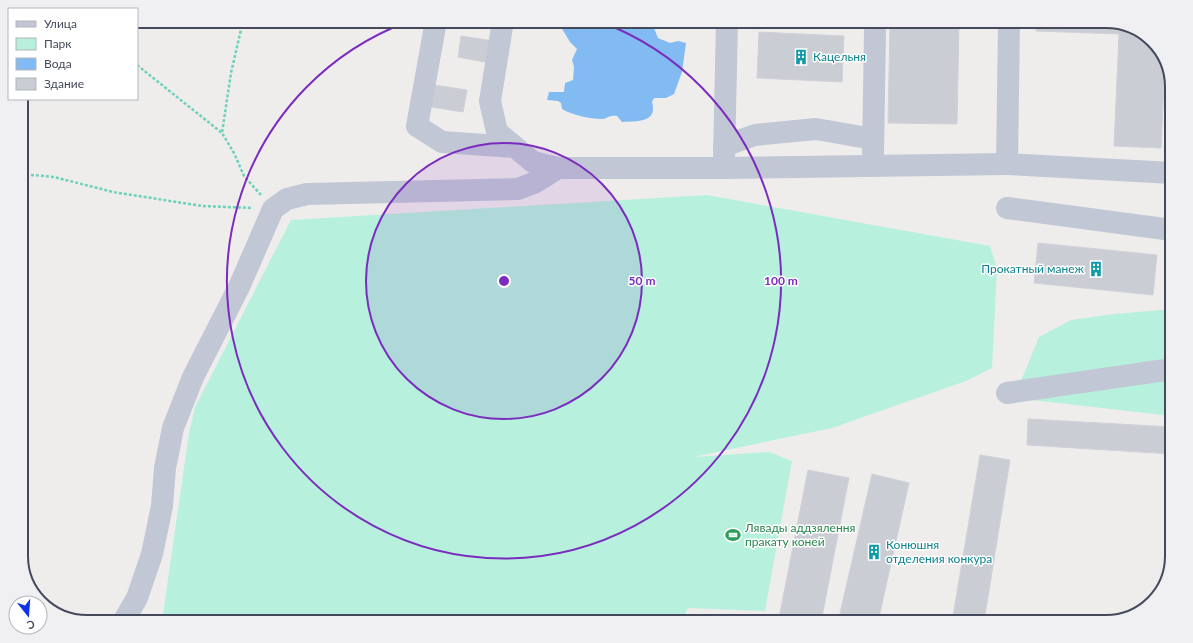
<svg xmlns="http://www.w3.org/2000/svg" width="1193" height="643" font-family="Lato,sans-serif">
	<style>
		.green { fill: #b7f1dd }
		.water { fill: #81bbf1 }
		.building { fill: #cbcdd5; stroke: #d0d0d9 }
		.lines { fill: none; stroke-linecap: round; stroke-linejoin: round }
		.path { stroke: #6dd0bb; stroke-width: 2.5; stroke-dasharray: 3 2; stroke-linecap: butt }
		.minor { stroke: #c1c7d5; stroke-width: 22 }
		.ring { fill: none; stroke: #7b2cbf; stroke-width: 2 }
		.labels { text-anchor: middle; stroke-width: 3; stroke-linejoin: round; paint-order: stroke }
		.culture-label { font-size: 12px; fill: #0d838f; stroke: #fff; text-anchor: start }
		.leisure-label { font-size: 12px; fill: #27864d; stroke: #fff; text-anchor: start }
		.rim { fill: none; stroke: #44495b; stroke-width: 2 }
		.centre { fill: #7b2cbf; stroke: #fff; stroke-width: 2 }
		.ring-label { font-size: 12px; text-anchor: middle; font-weight: bold; fill: #7b2cbf; stroke: #fff; stroke-width: 3; stroke-linejoin: round; paint-order: stroke }
	</style>
	<rect width="100%" height="100%" fill="#efedec"/>
	<!-- green -->
	<g class="green">
		<polygon points="707,195 990,246 997,268 992,368 966,381 832,428 693,457 769,452 792,461 765,611 688,608 681,622 166,622 163,614 189,433 195,407 291,220"/>
		<polygon points="1172,309 1172,416 1014,398 1039,337 1071,320 1114,314"/>
	</g>
	<!-- water -->
	<path class="water" d="M614 21 632 26C640 20 645 24 654 28L658 38 670 43 678 41 686 43 682 72 674 94 666 98H654L652 102C658 123 637 121 622 122L617 116C608 115 608 119 602 119 590 119 572 115 562 109L561 103 558 101 547 100 549 92H564L565 83 573 80 574 67 572 60 577 49 570 42 561 27C580 28 596 27 614 21Z"/>
	<!-- building -->
	<g class="building">
		<polygon points="453,21 489,21 488,29"/>
		<polygon points="1036,21 1106,21 1117,23 1116,28 1137,29 1161,50 1165,63 1161,148 1114,146 1119,34 1036,31"/>
		<polygon points="890,23 959,25 957,124 888,123"/>
		<polygon points="759,32 844,36 842,82 757,78"/>
		<polygon points="461,36 494,41 490,63 458,57"/>
		<polygon points="434,85 467,90 463,112 431,107"/>
		<polygon points="1038,243 1157,255 1153,295 1034,283"/>
		<polygon points="1028,419 1172,427 1172,454 1027,445"/>
		<polygon points="980,455 1010,460 984,622 952,622"/>
		<polygon points="808,470 849,478 821,622 798,622 779,618"/>
		<polygon points="872,474 909,483 878,622 838,622"/>
	</g>
	<g class="lines">
		<!-- path -->
		<g class="path">
			<polyline points="243,21 231,73 222,133 234,153 244,176 261,195"/>
			<polyline points="137,65 222,133"/>
			<polyline points="21,174 54,177 113,192 202,206 253,208"/>
		</g>
		<!-- minor -->
		<g class="minor">
			<polyline points="436,21 417,126 442,142 515,147"/>
			<polyline points="503,21 490,101 497,132 533,162 558,168 723,168 1007,164"/>
			<polyline points="1009,21 1007,164 1172,173"/>
			<polyline points="724,146 755,135 816,129 873,139"/>
			<polyline points="873,154 875,32"/>
			<polyline points="724,159 727,21"/>
			<polyline points="1007,208 1172,230"/>
			<polyline points="1007,393 1172,369"/>
			<polyline points="123,622 137,598 152,554 162,506 165,468 173,428 193,377 239,287 273,209 287,199 307,194 518,189 536,182 558,168"/>
		</g>
	</g>
	<!-- distance rings -->
	<circle cx="504" cy="281" r="138" fill="#7b2cbf" fill-opacity=".12"/>
	<g class="ring">
		<circle cx="504" cy="281" r="138"/>
		<path d="M601 22A277 277 0 1 1 407 22"/>
	</g>
	<!-- icons -->
	<defs>
		<g id="building-bare" transform="scale(1.2)"><path d="M-4-6H4V6H1V3H-1V6H-4ZM-2.5-4.3h1.7v1.8h-1.7ZM.8-4.3h1.7v1.8H.8ZM-2.5-1h1.7V.8h-1.7ZM.8-1h1.7V.8H.8Z" fill="#0f9aa8" stroke="#fff" stroke-width="2.5" paint-order="stroke"/></g>
		<g id="stadium-bare" transform="scale(1.2)"><path d="M0-5a6.5 5 0 1 0 0 10a6.5 5 0 1 0 0-10ZM-3.5-1.8h7v3.6h-7Z" fill="#2e9e5b" stroke="#fff" stroke-width="2.5" paint-order="stroke"/></g>
	</defs>
	<g fill-rule="evenodd">
		<use href="#building-bare" x="801" y="57"/>
		<use href="#building-bare" x="1096" y="269"/>
		<use href="#stadium-bare" x="733" y="535"/>
		<use href="#building-bare" x="874" y="552"/>
	</g>
	<g class="labels">
		<!-- culture labels -->
		<g class="culture-label">
			<text x="813" y="61">Кацельня</text>
			<text x="1084" y="273" text-anchor="end">Прокатный манеж</text>
			<text x="886" y="549">Конюшня<tspan x="886" dy="14">отделения конкура</tspan></text>
		</g>
		<!-- leisure labels -->
		<g class="leisure-label">
			<text x="745" y="532">Лявады аддзялення<tspan x="745" dy="14">пракату коней</tspan></text>
		</g>
	</g>
	<!-- crop -->
	<path d="M0 0H1193V643H0ZM87 28H1106A59 59 0 0 1 1165 87V556A59 59 0 0 1 1106 615H87A59 59 0 0 1 28 556V87A59 59 0 0 1 87 28Z" fill="#f0f0f2" fill-rule="evenodd"/>
	<path class="rim" d="M87 28H1106A59 59 0 0 1 1165 87V556A59 59 0 0 1 1106 615H87A59 59 0 0 1 28 556V87A59 59 0 0 1 87 28Z"/>
	<circle cx="504" cy="281" r="6" class="centre"/>
	<g class="ring-label">
		<text x="642" y="285">50 m</text>
		<text x="781" y="285">100 m</text>
	</g>
	<!-- legend -->
	<rect x="8" y="8" width="130" height="92" fill="#ffffff" stroke="#b4b6bd"/>
	<rect x="16" y="21" width="20" height="6" fill="#c1c7d5" stroke="#b4b6bd"/>
	<text x="44" y="28" font-size="12" fill="#44495b">Улица</text>
	<rect x="16" y="38" width="20" height="12" fill="#b7f1dd" stroke="#b4b6bd"/>
	<text x="44" y="48" font-size="12" fill="#44495b">Парк</text>
	<rect x="16" y="58" width="20" height="12" fill="#81bbf1" stroke="#b4b6bd"/>
	<text x="44" y="68" font-size="12" fill="#44495b">Вода</text>
	<rect x="16" y="78" width="20" height="12" fill="#cbcdd5" stroke="#b4b6bd"/>
	<text x="44" y="88" font-size="12" fill="#44495b">Здание</text>
	<!-- north arrow -->
	<g transform="translate(28 615) rotate(163)"><circle r="19" fill="#ffffff" stroke="#b4b6bd"/>
	<path d="M0-3L7 15L0 10L-7 15Z" fill="#0e32e7"/>
	<text y="-6" font-size="11" font-weight="bold" text-anchor="middle" fill="#44495b">С</text>
	</g>
</svg>
